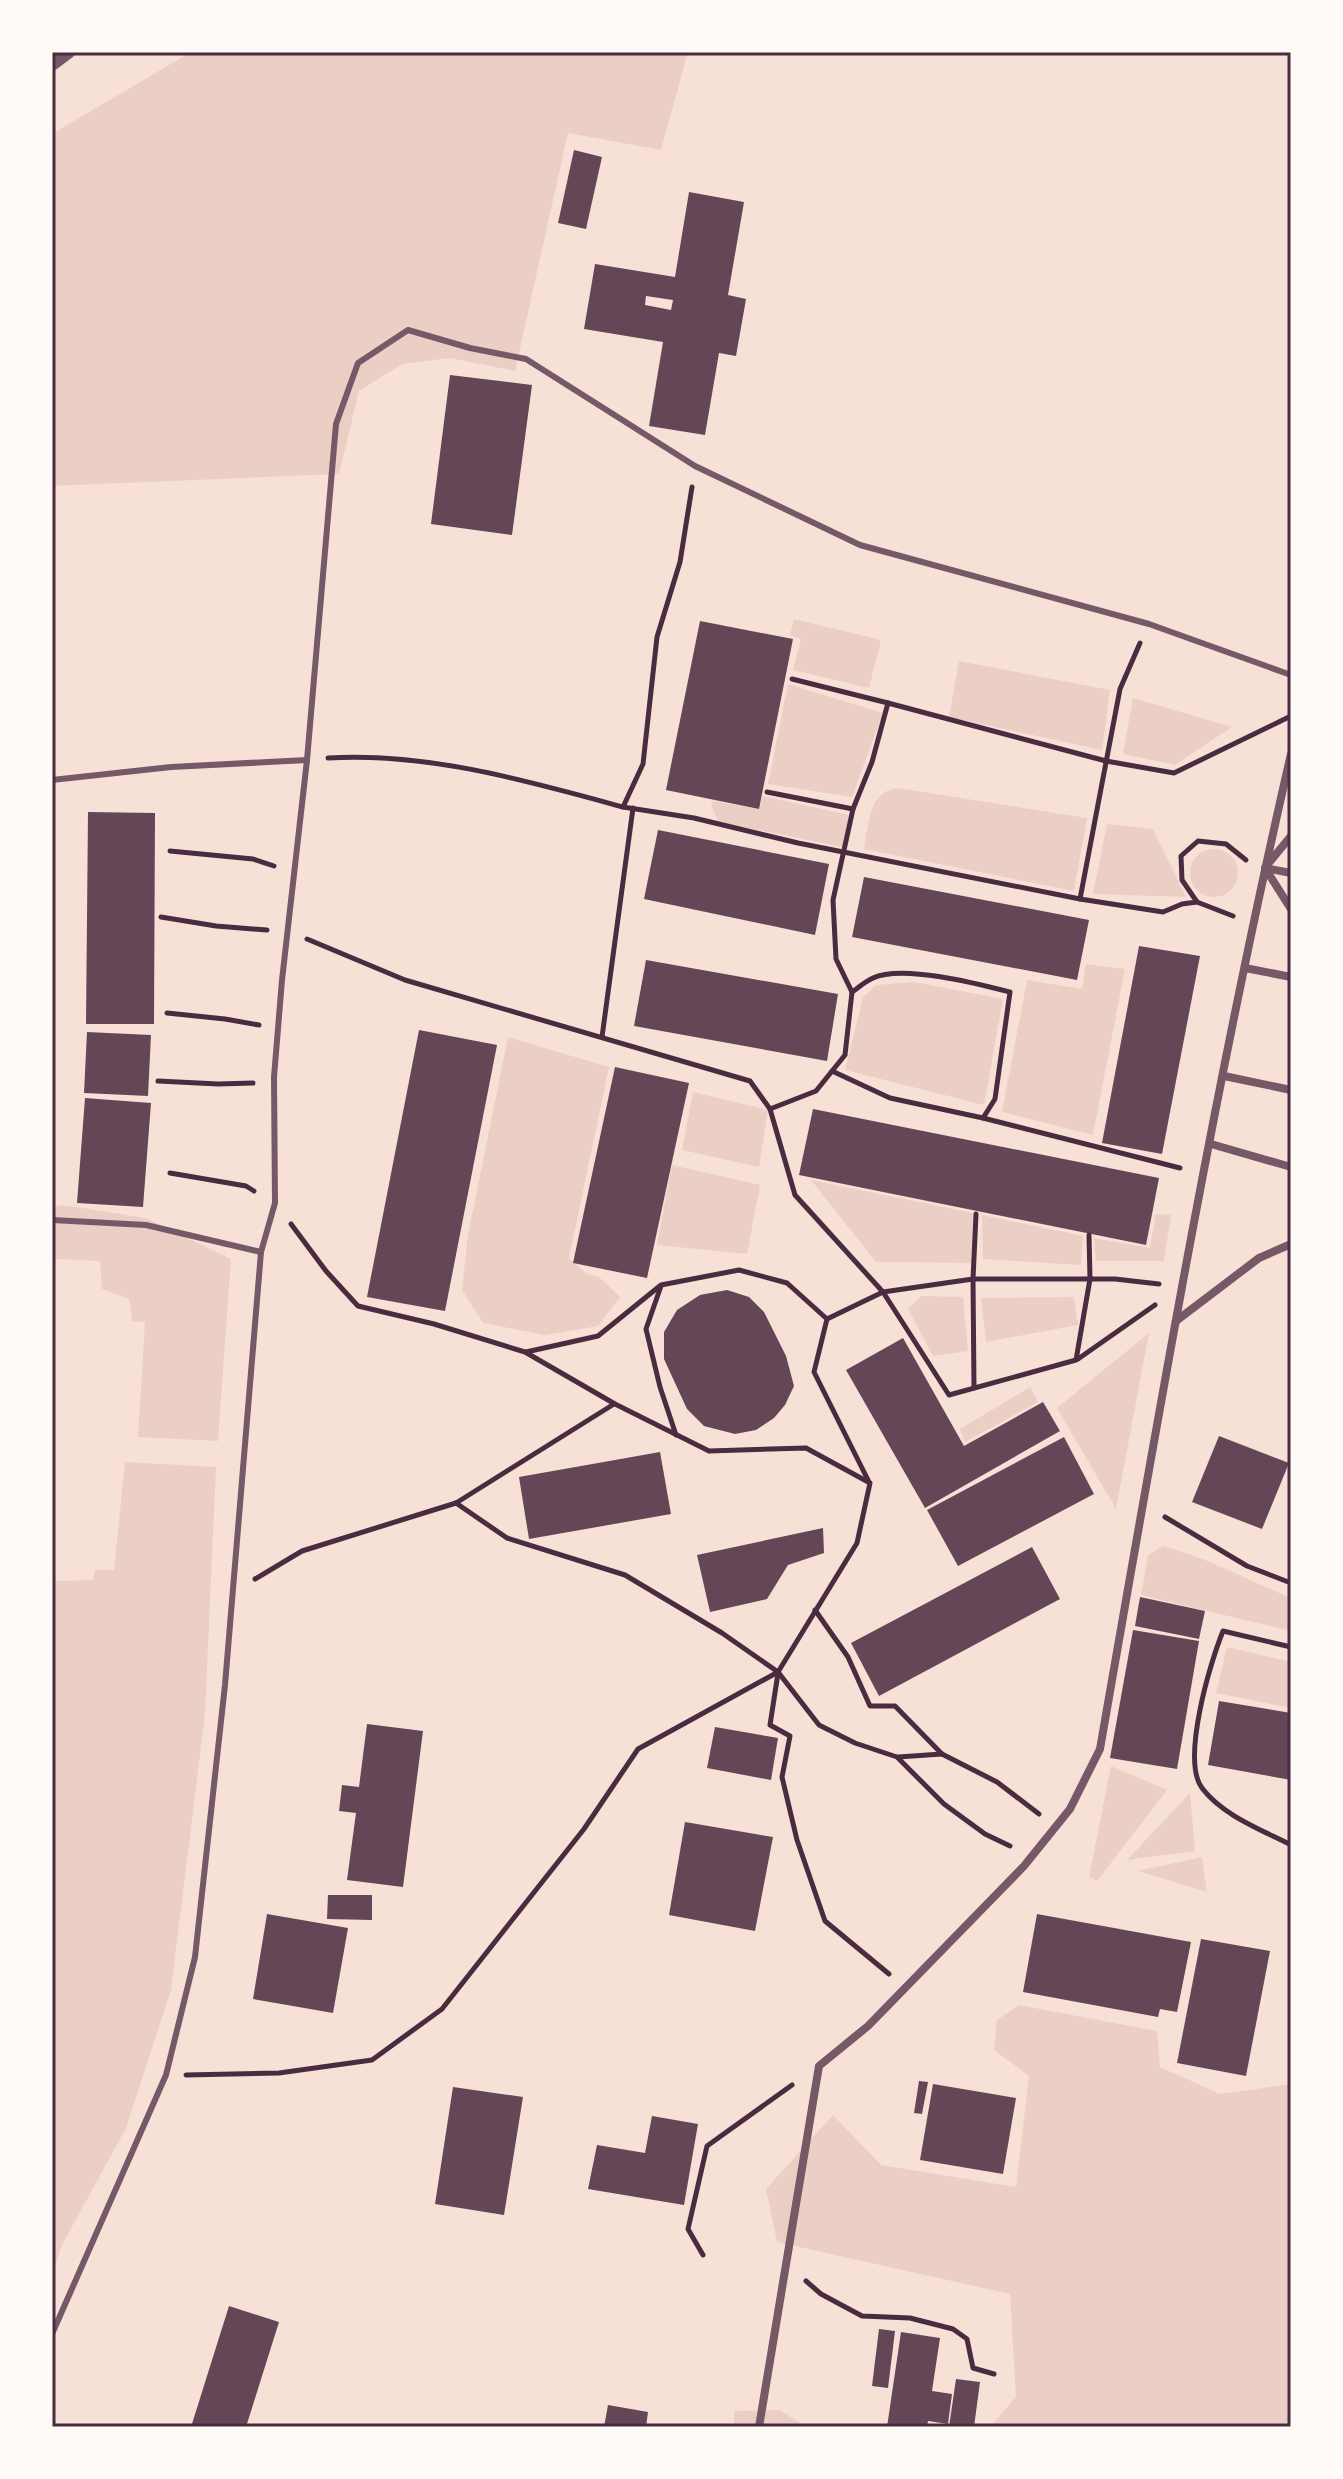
<svg xmlns="http://www.w3.org/2000/svg" width="1343" height="2479" font-family="'Roboto Condensed',sans-serif">
	<style>
		.green { fill: #ebcfc5 }
		.building { fill: #644757; fill-rule: evenodd }
		.lines { fill: none; stroke-linecap: round; stroke-linejoin: round }
		.path { stroke: #4a2c40; stroke-width: 5 }
		.service { stroke: #755966; stroke-width: 6 }
		.minor { stroke: #755966; stroke-width: 8 }
		.tertiary { stroke: #755966; stroke-width: 14 }
		.neatline { fill: none; stroke: #4a2c40; stroke-width: 3 }
	</style>
	<rect width="100%" height="100%" fill="#f7e1d7"/>
	<!-- green -->
	<g class="green">
		<polygon points="191,52 688,52 661,150 568,133 515,371 450,358 402,364 359,391 339,474 52,486 52,134"/>
		<polygon points="794,619 881,640 869,688 793,670 801,639 790,635"/>
		<polygon points="959,661 1110,690 1102,750 949,717"/>
		<polygon points="788,684 883,713 852,797 768,784"/>
		<polygon points="1133,698 1232,727 1175,765 1123,754"/>
		<path d="M898 788 1087 818 1074 891 864 849C869 824 868 791 898 788Z"/>
		<polygon points="763,796 849,815 842,847 719,822 711,806 713,801 759,809"/>
		<polygon points="1107,824 1153,829 1186,897 1093,894"/>
		<circle cx="1214" cy="873" r="24"/>
		<polygon points="1086,964 1125,969 1093,1135 1002,1112 1027,980 1082,989"/>
		<polygon points="914,982 1003,999 984,1105 845,1070 863,997 876,985"/>
		<polygon points="508,1037 609,1067 569,1258 587,1274 599,1277 620,1297 598,1326 545,1335 483,1323 462,1290 468,1235"/>
		<polygon points="693,1092 768,1110 759,1167 682,1150"/>
		<polygon points="672,1165 760,1185 747,1254 657,1245"/>
		<polygon points="811,1180 973,1213 971,1263 876,1262"/>
		<polygon points="63,1205 146,1218 231,1259 218,1441 138,1437 145,1322 132,1321 129,1299 102,1289 100,1261 52,1259 52,1207"/>
		<polygon points="1156,1214 1171,1215 1164,1261 1096,1261 1094,1238 1150,1248"/>
		<polygon points="982,1215 1083,1236 1081,1265 983,1259"/>
		<polygon points="922,1296 963,1297 968,1351 933,1356 908,1309"/>
		<polygon points="1074,1297 1078,1325 986,1342 981,1298"/>
		<polygon points="1149,1333 1116,1509 1057,1408"/>
		<polygon points="1030,1387 1038,1402 965,1442 960,1429"/>
		<polygon points="125,1462 216,1467 205,1714 171,1990 126,2128 62,2245 52,2275 52,1581 93,1580 95,1570 114,1570"/>
		<path d="M1163 1546C1208 1558 1248 1580 1291 1598V1631L1141 1595 1148 1555Z"/>
		<polygon points="1227,1647 1291,1662 1291,1708 1216,1693"/>
		<polygon points="1111,1766 1167,1790 1097,1881 1089,1877"/>
		<polygon points="1190,1793 1195,1851 1127,1860"/>
		<polygon points="1202,1857 1207,1892 1138,1871"/>
		<polygon points="1019,2005 1157,2031 1160,2067 1220,2094 1291,2084 1291,2427 990,2427 1016,2397 1010,2294 777,2242 766,2189 833,2115 881,2165 1016,2187 1029,2076 994,2050 997,2020"/>
		<polygon points="780,2410 806,2427 734,2427 734,2411"/>
	</g>
	<!-- building -->
	<g class="building">
		<polygon points="574,150 602,157 586,229 558,223"/>
		<path d="M689 192 744 202 728 295 746 299 736 356 719 353 705 435 649 426 663 342 584 329 595 264 675 277ZM646 296 673 300 671 310 645 305Z"/>
		<polygon points="450,375 532,385 512,535 431,524"/>
		<polygon points="700,621 793,639 759,809 666,790"/>
		<polygon points="88,812 155,813 154,1024 86,1024"/>
		<polygon points="658,830 829,864 815,935 644,899"/>
		<polygon points="864,877 1089,920 1077,980 852,937"/>
		<polygon points="1139,946 1200,956 1162,1154 1102,1143"/>
		<polygon points="646,960 838,994 827,1061 634,1026"/>
		<polygon points="419,1030 497,1045 445,1311 367,1297"/>
		<polygon points="87,1032 151,1035 148,1096 84,1093"/>
		<polygon points="615,1067 689,1083 647,1278 573,1263"/>
		<polygon points="85,1098 151,1103 143,1207 77,1203"/>
		<polygon points="813,1109 1159,1178 1146,1245 799,1175"/>
		<polygon points="727,1290 749,1297 764,1312 786,1356 794,1386 785,1405 774,1418 756,1430 735,1434 704,1426 687,1409 664,1359 664,1332 677,1310 700,1295"/>
		<polygon points="903,1338 964,1446 1043,1402 1060,1431 925,1508 846,1370"/>
		<polygon points="1219,1436 1289,1463 1262,1529 1192,1502"/>
		<polygon points="1064,1437 1094,1494 958,1566 927,1510"/>
		<polygon points="660,1452 671,1514 529,1539 519,1477"/>
		<polygon points="823,1528 824,1553 788,1565 767,1599 710,1612 697,1555"/>
		<polygon points="1032,1547 1060,1599 879,1696 851,1643"/>
		<polygon points="1140,1597 1205,1611 1199,1639 1135,1626"/>
		<polygon points="1133,1630 1199,1641 1177,1769 1110,1758"/>
		<polygon points="1219,1701 1291,1713 1291,1780 1208,1765"/>
		<polygon points="367,1724 423,1731 403,1887 347,1880 356,1813 339,1811 342,1785 359,1787"/>
		<polygon points="715,1727 778,1738 771,1780 707,1768"/>
		<polygon points="685,1822 773,1837 755,1931 669,1915"/>
		<polygon points="328,1895 372,1895 372,1920 327,1919"/>
		<polygon points="267,1914 348,1928 333,2013 253,1999"/>
		<polygon points="1037,1914 1191,1942 1177,2012 1160,2009 1158,2017 1023,1992"/>
		<polygon points="1201,1939 1270,1951 1246,2076 1177,2063"/>
		<polygon points="919,2081 928,2082 922,2114 914,2113"/>
		<polygon points="933,2084 1016,2098 1003,2174 920,2160"/>
		<polygon points="453,2087 523,2097 504,2215 435,2204"/>
		<polygon points="652,2116 698,2124 684,2205 588,2189 597,2145 645,2153"/>
		<polygon points="229,2306 279,2322 246,2427 191,2427"/>
		<polygon points="879,2329 895,2331 888,2388 872,2386"/>
		<polygon points="901,2332 940,2338 932,2391 952,2394 948,2424 928,2421 927,2427 887,2427"/>
		<polygon points="956,2379 980,2382 974,2427 949,2427"/>
		<polygon points="608,2405 648,2412 646,2427 604,2427"/>
	</g>
	<g class="lines">
		<!-- path -->
		<g class="path">
			<polyline points="888,703 1106,761 1174,773 1291,716"/>
			<path d="M328 758C427 752 528 781 623 807L643 764 657 637 680 562 692 487"/>
			<polyline points="767,792 853,809 872,762 888,703 792,679"/>
			<polyline points="623,807 694,818 798,843 1080,899 1120,689 1140,643"/>
			<polyline points="170,851 253,859 274,866"/>
			<polyline points="1080,899 1163,912 1182,904 1197,902 1182,880 1181,856 1198,841 1226,844 1246,860"/>
			<polyline points="1197,902 1233,916"/>
			<polyline points="161,917 216,926 267,930"/>
			<polyline points="307,939 405,980 750,1081 770,1109 795,1195 883,1292 949,1395 1076,1360 1090,1279 1089,1235"/>
			<polyline points="167,1013 225,1019 259,1025"/>
			<polyline points="602,1037 633,808"/>
			<path d="M832 1071 890 1098 983 1118 995 1099 1010 992C979 984 902 964 873 978 866 981 859 987 852 992"/>
			<polyline points="158,1081 218,1084 253,1083"/>
			<polyline points="770,1109 816,1091 845,1055 852,992 836,959 833,900 853,809"/>
			<polyline points="983,1118 1180,1168"/>
			<polyline points="170,1173 246,1186 254,1191"/>
			<polyline points="661,1286 646,1329 660,1387 676,1435"/>
			<polyline points="526,1352 598,1336 661,1285 739,1270 787,1283 827,1319"/>
			<polyline points="1078,1359 1155,1305"/>
			<polyline points="974,1388 973,1279 976,1214"/>
			<polyline points="869,1482 814,1372 827,1319 883,1292 973,1279 1115,1279 1159,1284"/>
			<polyline points="456,1503 507,1538 625,1575 722,1633 778,1672 819,1725 855,1743 897,1757 944,1804 985,1834 1010,1846"/>
			<polyline points="1165,1517 1247,1566 1291,1583"/>
			<polyline points="255,1579 302,1551 456,1503 614,1404"/>
			<polyline points="815,1610 848,1657 870,1706 895,1706 942,1754"/>
			<path d="M1291 1647 1223 1631C1210 1663 1181 1760 1202 1788 1222 1815 1262 1830 1291 1845"/>
			<polyline points="778,1673 770,1725 790,1736 782,1777 797,1840 825,1921 889,1974"/>
			<polyline points="898,1757 942,1754 997,1782 1039,1814"/>
			<polyline points="186,2075 279,2073 372,2060 442,2009 584,1829 638,1749 778,1672 857,1543 870,1483 806,1448 709,1451 615,1404 525,1352 434,1324 358,1306 326,1271 291,1224"/>
			<polyline points="703,2255 688,2229 707,2146 792,2085"/>
			<polyline points="806,2281 821,2294 862,2316 910,2318 953,2329 967,2339 973,2368 994,2374"/>
		</g>
		<!-- service -->
		<g class="service">
			<polyline points="52,780 171,767 307,760"/>
			<polyline points="52,1220 146,1225 261,1252"/>
			<polyline points="52,2334 166,2075 195,1957 225,1685 261,1252 275,1203 274,1077 282,980 307,760 336,424 358,363 408,330 470,348 526,359 695,466 860,545 1149,624 1291,675"/>
		</g>
		<!-- minor -->
		<g class="minor">
			<polyline points="1268,864 1291,836"/>
			<polyline points="1291,873 1265,868 1291,909"/>
			<polyline points="1245,968 1291,977"/>
			<polyline points="1224,1076 1291,1090"/>
			<polyline points="1211,1144 1291,1167"/>
			<polyline points="1176,1321 1259,1258 1291,1244"/>
			<path d="M759 2427 819 2066 868 2026 1024 1866 1070 1809 1100 1749C1158 1417 1215 1083 1291 754"/>
		</g>
		<!-- tertiary -->
		<polyline class="tertiary" points="52,64 68,52"/>
	</g>
	<!-- border -->
	<rect width="1343" height="2479" fill="none" stroke="#fffaf5" stroke-width="108"/>
	<rect x="54" y="54" width="1235" height="2371" class="neatline"/>
</svg>
